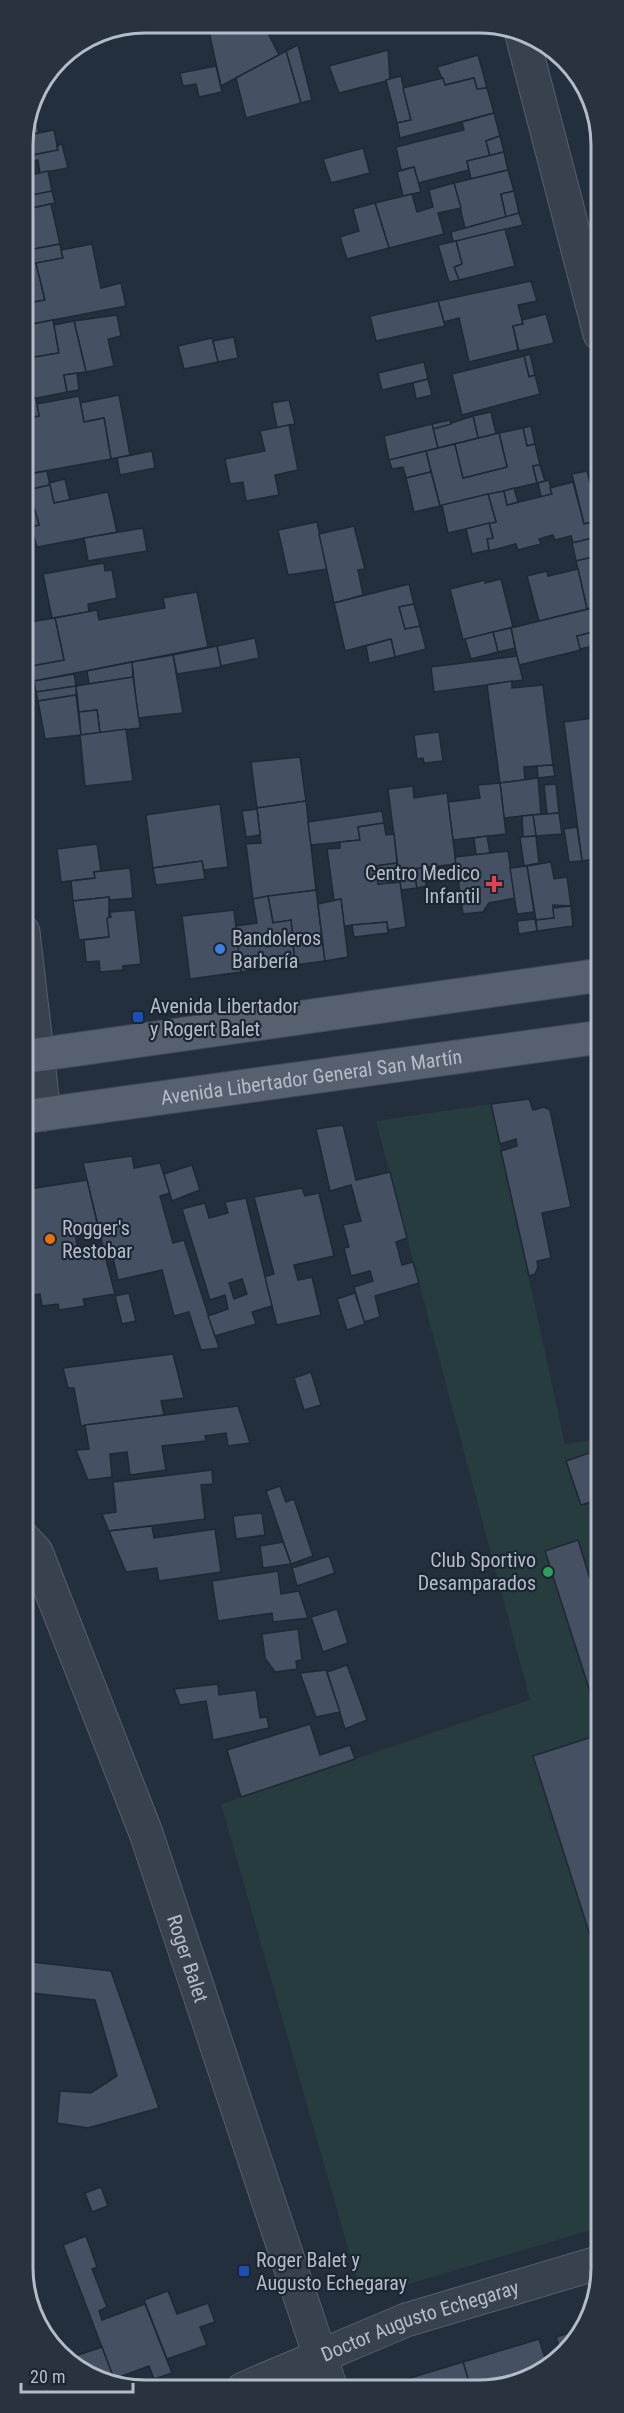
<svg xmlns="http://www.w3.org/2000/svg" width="624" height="2413" font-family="'Roboto Condensed',sans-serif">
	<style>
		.green { fill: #263c3f }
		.building { fill: #455162; stroke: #1f2835; stroke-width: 1.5; fill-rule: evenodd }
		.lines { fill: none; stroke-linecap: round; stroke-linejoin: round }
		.minor-casing { stroke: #565f6c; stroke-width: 35 }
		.primary-casing { stroke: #414a57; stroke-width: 35 }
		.minor { stroke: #38414e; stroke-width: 33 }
		.primary { stroke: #56606e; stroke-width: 33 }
		.health-dot { fill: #e0444e; stroke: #1d2633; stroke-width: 2 }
		.shop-dot { fill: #3f7fe0; stroke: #1d2633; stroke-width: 2 }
		.transit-dot { fill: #1a4fb4; stroke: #1d2633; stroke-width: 2 }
		.food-dot { fill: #e8710a; stroke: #1d2633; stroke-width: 2 }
		.leisure-dot { fill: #2e9e5b; stroke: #1d2633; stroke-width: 2 }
		.labels { text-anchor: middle; stroke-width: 4.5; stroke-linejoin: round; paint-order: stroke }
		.poi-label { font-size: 20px; fill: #b4bcc9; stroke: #1d2633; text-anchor: start }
		.street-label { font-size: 20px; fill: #b4bcc9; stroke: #1d2633 }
		.rim { fill: none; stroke: #b4bcc9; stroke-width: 3 }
	</style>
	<rect width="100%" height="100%" fill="#242f3e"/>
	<!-- green -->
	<polygon class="green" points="491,1104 565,1444 601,1439 601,2227 385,2291 356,2276 221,1804 530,1700 376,1121"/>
	<!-- building -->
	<g class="building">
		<polygon points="207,23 263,23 279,55 221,86"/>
		<polygon points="298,45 312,100 301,103 286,51"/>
		<polygon points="388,50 390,80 339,93 329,66"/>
		<polygon points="286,51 301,103 246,118 236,78"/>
		<polygon points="478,55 487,88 477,89 474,78 445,85 437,67"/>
		<polygon points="216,66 222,92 199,97 196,84 183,86 180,73"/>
		<polygon points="401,76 411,120 397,123 386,80"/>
		<polygon points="45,77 48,92 34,95 35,91"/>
		<polygon points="443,78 445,85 474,78 477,89 487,88 494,113 400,138 397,123 411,120 403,88"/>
		<polygon points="494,113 500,136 486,141 490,156 467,161 469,170 418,183 414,167 401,170 396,147 464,130 462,122"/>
		<polygon points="35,115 39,133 23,136 28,116"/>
		<polygon points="54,130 58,150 23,157 23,136"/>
		<polygon points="500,136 504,152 490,156 486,141"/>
		<polygon points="62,144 68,168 40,173 38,160 25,162 28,176 23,177 23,157 58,150 57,146"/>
		<polygon points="363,148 370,173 331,183 323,159"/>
		<polygon points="504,152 508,170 471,179 467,161"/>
		<polygon points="414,167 421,192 403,196 397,172"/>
		<polygon points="508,170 514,191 501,194 506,217 465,228 454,183"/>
		<polygon points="48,171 52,191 23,197 23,177"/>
		<polygon points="454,183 461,208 438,213 444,234 389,248 375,203 412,194 417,212 433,207 429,190"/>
		<polygon points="52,191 55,203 28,209 26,196"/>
		<polygon points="514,191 519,213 506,217 501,194"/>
		<polygon points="375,203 389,248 347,259 340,237 359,231 353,209"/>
		<polygon points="51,204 60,244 23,251 23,210"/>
		<polygon points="519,213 523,225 453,242 451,232"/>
		<polygon points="505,229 515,266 459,280 454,267 462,264 456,241"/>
		<polygon points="456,241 462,264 454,267 459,280 449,282 438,245"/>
		<polygon points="60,244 63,258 36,263 45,300 28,303 23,284 23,251"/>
		<polygon points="92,244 101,288 121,283 126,306 32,324 28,303 45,300 36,263 63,258 61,250"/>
		<polygon points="531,281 537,301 518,305 523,324 513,326 518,350 469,362 459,318 444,322 438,301"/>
		<polygon points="438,301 445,326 376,341 370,316"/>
		<polygon points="546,314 554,343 519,351 513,326 523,324 522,320"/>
		<polygon points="117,315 121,336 108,339 114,366 86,372 74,321"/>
		<polygon points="53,320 59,353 23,359 23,326"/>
		<polygon points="74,321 86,372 64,375 67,392 23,401 23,359 59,353 54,325"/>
		<polygon points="234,337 238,358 218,362 213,341"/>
		<polygon points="212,338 218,362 184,369 178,346"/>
		<polygon points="530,354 535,375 529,377 524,356"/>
		<polygon points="524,356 529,377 535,375 540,394 462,415 452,374"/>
		<polygon points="424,362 428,379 382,390 378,373"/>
		<polygon points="77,373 79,390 67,392 64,375"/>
		<polygon points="428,379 432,395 416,399 413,383"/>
		<polygon points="119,395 130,455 111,459 104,418 84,422 80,403"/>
		<polygon points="79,396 84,422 104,418 111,459 28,474 24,453 32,451 26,418 39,416 37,404"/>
		<polygon points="36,398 39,416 23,419 23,401"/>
		<polygon points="289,400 295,424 277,428 272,403"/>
		<polygon points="491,412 496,434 478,438 473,416"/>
		<polygon points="473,416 478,438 438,448 433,429"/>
		<polygon points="26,418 29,436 23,437 23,419"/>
		<polygon points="450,420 451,424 433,429 432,424"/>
		<polygon points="432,424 438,448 389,460 384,436"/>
		<polygon points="289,425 298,470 275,475 279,495 246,501 243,482 230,484 225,459 265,451 260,431"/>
		<polygon points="531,426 535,444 527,446 523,428"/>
		<polygon points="523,428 527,446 535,444 540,465 533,466 537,483 440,506 426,451 455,444 463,478 507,467 499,433"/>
		<polygon points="499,433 507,467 463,478 455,444"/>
		<polygon points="152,451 155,468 120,475 117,458"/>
		<polygon points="426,451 431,472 406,478 403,467 392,469 389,460"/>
		<polygon points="540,465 545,481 537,483 533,466"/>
		<polygon points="47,471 50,485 23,491 23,475"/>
		<polygon points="587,471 600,520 584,524 572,474"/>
		<polygon points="431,472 440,506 414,512 406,478"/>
		<polygon points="65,479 70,500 54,503 49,483"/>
		<polygon points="549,480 552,494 541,497 538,483"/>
		<polygon points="573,482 584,524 600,520 601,536 573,543 571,536 555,540 553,535 539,539 541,544 518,550 516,544 489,551 487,539 493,538 489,523 496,522 488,494 504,491 507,505 552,494 550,488"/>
		<polygon points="50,485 54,503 108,492 117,532 37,547 31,527 39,525 34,508 26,511 23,491"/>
		<polygon points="514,488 518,502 507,505 504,491"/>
		<polygon points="488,494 496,522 448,533 442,505"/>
		<polygon points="34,508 39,525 31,527 26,511"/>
		<polygon points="317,522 327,569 288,575 278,530"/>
		<polygon points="489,523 493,538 487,539 489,550 472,554 466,529"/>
		<polygon points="354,526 365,569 358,570 363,595 334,603 319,534"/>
		<polygon points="143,528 147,551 88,561 84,538"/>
		<polygon points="601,536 601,555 576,561 572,543"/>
		<polygon points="601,555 601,606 587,609 576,561"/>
		<polygon points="104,563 105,571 112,570 117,598 88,604 89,612 52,618 43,574"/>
		<polygon points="578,569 587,609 539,621 527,576 547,571 548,576"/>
		<polygon points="501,579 513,627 463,640 450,589 485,580 485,583"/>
		<polygon points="409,584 414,604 399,607 405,629 420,626 426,649 395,657 391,639 345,651 334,603"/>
		<polygon points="197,592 208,647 34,681 31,666 64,660 55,618 97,610 99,620 165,608 163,598"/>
		<polygon points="414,604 420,626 405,629 399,607"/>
		<polygon points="601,606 601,630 577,636 581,650 519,665 511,628"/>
		<polygon points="55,618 64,660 31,666 23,623"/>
		<polygon points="511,628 515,648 498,652 493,632"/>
		<polygon points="601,630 601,644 580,649 577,636"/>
		<polygon points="493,632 498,652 471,659 465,639"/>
		<polygon points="255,638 259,658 221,666 217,646"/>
		<polygon points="391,639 395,657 369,663 366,646"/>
		<polygon points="217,646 221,667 177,674 173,655"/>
		<polygon points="173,655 183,713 138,718 132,662"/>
		<polygon points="517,656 523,680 434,692 431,667"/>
		<polygon points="132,662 133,677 89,684 87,671"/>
		<polygon points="601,669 601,701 600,701 596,670"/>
		<polygon points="74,674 76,686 36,692 34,681"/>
		<polygon points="133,677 140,728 100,733 97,710 79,712 76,686"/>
		<polygon points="512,681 512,688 543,685 553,765 524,767 525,780 500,783 487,685"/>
		<polygon points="76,686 76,695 38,701 36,692"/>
		<polygon points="76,695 81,735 45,739 38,701"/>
		<polygon points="97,710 100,733 81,735 79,712"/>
		<polygon points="601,717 601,858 582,861 564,722"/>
		<polygon points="126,729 133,781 85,786 80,735"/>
		<polygon points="439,732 443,761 424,763 423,758 417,759 414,735"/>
		<polygon points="300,757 306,801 257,808 251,762"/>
		<polygon points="553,765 555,776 538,778 537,766"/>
		<polygon points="538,778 541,814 504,818 500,783"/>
		<polygon points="500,783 506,834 453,840 448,802 480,798 478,785"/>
		<polygon points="556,784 559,813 547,814 544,785"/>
		<polygon points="413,786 414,798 447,793 456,864 414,869 417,888 401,890 388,789"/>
		<polygon points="306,801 316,890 253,899 246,844 261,843 257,808"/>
		<polygon points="220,804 228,867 204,870 202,861 153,868 146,815"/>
		<polygon points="257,809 260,835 246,837 242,811"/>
		<polygon points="382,811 384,823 358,827 360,840 311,845 308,822"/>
		<polygon points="559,813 562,834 536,836 533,815"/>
		<polygon points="533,815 536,836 523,837 522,816"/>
		<polygon points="384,823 386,835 394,834 397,863 376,866 378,884 400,882 406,927 388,930 387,922 344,926 341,899 334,900 327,849 340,848 340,842 360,840 358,827"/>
		<polygon points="577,827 582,861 569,862 564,829"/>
		<polygon points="487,836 490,853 476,855 474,838"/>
		<polygon points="536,836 539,863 524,866 520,837"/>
		<polygon points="97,844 101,871 94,872 95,878 61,882 57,849"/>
		<polygon points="508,851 515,898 489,903 483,912 463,914 455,857"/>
		<polygon points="202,861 205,879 156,885 153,868"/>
		<polygon points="551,862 554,879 567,877 571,906 553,905 554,918 536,920 527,866"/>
		<polygon points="397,863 400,882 378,884 376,866"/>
		<polygon points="527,866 534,912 517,914 510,868"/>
		<polygon points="130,868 133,898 110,900 109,897 73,901 71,881 95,878 94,872"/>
		<polygon points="424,868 426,886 417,888 414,869"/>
		<polygon points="316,890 325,961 295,965 291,920 273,923 268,896"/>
		<polygon points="268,896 273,923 291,920 295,965 241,972 235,926 257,923 253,899"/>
		<polygon points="109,897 109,937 79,940 73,901"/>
		<polygon points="341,899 348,957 325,961 318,904"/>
		<polygon points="571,906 573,926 537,931 536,920 554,918 553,908"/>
		<polygon points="135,910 141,964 123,966 123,970 100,972 99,961 86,962 84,940 109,937 107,918 111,917 110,912"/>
		<polygon points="234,910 241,972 190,979 182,916"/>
		<polygon points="535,919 537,931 519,934 517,921"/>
		<polygon points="387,922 388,933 354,937 352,925"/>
		<polygon points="529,1099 533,1110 544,1107 550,1110 571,1207 542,1213 551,1258 537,1261 538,1267 535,1274 529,1276 501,1151 517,1146 516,1139 500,1144 491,1104"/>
		<polygon points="343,1125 356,1180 390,1172 407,1238 396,1242 402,1265 413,1262 419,1283 375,1296 380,1317 364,1322 354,1287 373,1281 370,1271 351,1276 344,1248 349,1247 343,1225 361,1221 351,1185 330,1191 316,1129"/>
		<polygon points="132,1156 134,1168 160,1163 170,1193 160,1196 173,1243 184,1240 219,1348 201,1350 189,1312 174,1316 162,1270 118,1280 113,1258 106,1259 83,1163"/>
		<polygon points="192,1165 200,1190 172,1201 164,1174"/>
		<polygon points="87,1180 98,1227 75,1231 78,1252 103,1248 115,1294 83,1299 85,1306 59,1310 58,1304 42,1306 40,1294 32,1295 23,1250 23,1190"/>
		<polygon points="302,1188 305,1196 319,1193 334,1256 294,1265 298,1280 312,1277 321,1315 277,1325 264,1277 274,1274 254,1197"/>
		<path d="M246 1198 272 1306 252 1312 256 1324 215 1336 208 1316 228 1309 225 1295 210 1300 182 1209 205 1203 209 1218 228 1213 225 1202ZM242 1279 247 1294 234 1299 229 1283Z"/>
		<polygon points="129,1293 136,1321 122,1324 115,1296"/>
		<polygon points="355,1293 365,1324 347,1330 337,1299"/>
		<polygon points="173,1354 184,1398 161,1401 164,1415 81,1426 74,1388 68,1388 63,1368"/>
		<polygon points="311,1372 321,1405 304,1410 294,1378"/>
		<polygon points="238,1406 250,1443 228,1446 226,1433 205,1436 206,1441 162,1446 166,1470 130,1475 127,1452 110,1454 112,1477 88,1480 76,1450 89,1449 85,1425"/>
		<polygon points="601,1449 601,1499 581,1505 566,1461"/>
		<polygon points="212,1470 213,1484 201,1485 205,1519 109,1531 102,1514 116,1512 113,1482"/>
		<polygon points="280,1486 286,1502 294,1499 313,1556 291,1564 266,1491"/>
		<polygon points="262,1513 265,1535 236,1539 233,1516"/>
		<polygon points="152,1526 154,1538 215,1529 221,1572 159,1581 157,1568 126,1572 109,1531"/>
		<polygon points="578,1540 601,1614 601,1726 545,1551"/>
		<polygon points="283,1542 291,1564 263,1568 260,1546"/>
		<polygon points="329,1556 335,1573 297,1586 292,1568"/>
		<polygon points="278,1571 281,1594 299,1591 308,1618 273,1622 272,1613 218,1621 212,1581"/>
		<polygon points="337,1609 348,1643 323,1652 311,1617"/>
		<polygon points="298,1629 302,1660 296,1661 297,1669 275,1672 265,1658 262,1634"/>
		<polygon points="347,1665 367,1720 345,1729 327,1672"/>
		<polygon points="326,1670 340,1712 316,1717 300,1673"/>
		<polygon points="218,1684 219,1695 256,1690 260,1718 267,1717 269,1728 213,1740 206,1701 180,1705 174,1689"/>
		<polygon points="310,1724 320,1755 350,1745 355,1759 241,1797 227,1750"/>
		<polygon points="601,1734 601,1970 533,1756"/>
		<polygon points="23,1961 111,1971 159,2108 88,2128 57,2123 60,2091 91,2093 117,2076 95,2000 23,1992"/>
		<polygon points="101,2187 108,2206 92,2212 85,2193"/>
		<polygon points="86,2236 97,2267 92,2269 107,2307 99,2311 102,2320 145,2304 172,2373 154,2379 149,2366 114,2379 63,2245"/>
		<polygon points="168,2291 177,2314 208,2303 215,2322 200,2327 207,2345 167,2359 144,2300"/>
		<polygon points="579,2330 571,2349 562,2356 556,2337"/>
		<polygon points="539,2339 548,2367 534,2378 496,2389 471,2389 463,2362"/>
		<polygon points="102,2347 114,2379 108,2381 69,2358"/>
		<polygon points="463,2362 471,2389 414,2389 410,2378"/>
	</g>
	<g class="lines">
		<!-- minor casing -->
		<g class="minor-casing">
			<g id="minor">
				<polyline points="522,35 600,334"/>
				<polyline points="23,932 44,1114"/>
				<path id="s1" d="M23 1538 36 1552 146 1833 331 2389"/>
				<path id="s2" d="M243 2389 406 2320 601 2262"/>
			</g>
		</g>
		<!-- primary casing -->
		<g class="primary-casing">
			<g id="primary">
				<polyline points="23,1057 601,975"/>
				<path id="s3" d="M23 1117 601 1037"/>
			</g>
		</g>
		<!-- minor -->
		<use href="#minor" class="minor"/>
		<!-- primary -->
		<use href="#primary" class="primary"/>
	</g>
	<!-- markers -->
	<path class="health-dot" d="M491 875h6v6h6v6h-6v6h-6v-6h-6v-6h6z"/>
	<circle class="shop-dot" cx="220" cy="949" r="6"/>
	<g class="transit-dot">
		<rect x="132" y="1011" width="12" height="12" rx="3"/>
		<rect x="238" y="2265" width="12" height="12" rx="3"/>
	</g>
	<circle class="food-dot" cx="50" cy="1239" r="6"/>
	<circle class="leisure-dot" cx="548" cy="1572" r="6"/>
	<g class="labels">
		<!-- poi labels -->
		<g class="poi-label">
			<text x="480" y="880" text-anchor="end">Centro Medico<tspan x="480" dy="23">Infantil</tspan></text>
			<text x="232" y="945">Bandoleros<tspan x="232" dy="23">Barbería</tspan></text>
			<text x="150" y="1013">Avenida Libertador<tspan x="150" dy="23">y Rogert Balet</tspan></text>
			<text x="62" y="1235">Rogger's<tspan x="62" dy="23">Restobar</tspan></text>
			<text x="536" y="1567" text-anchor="end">Club Sportivo<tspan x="536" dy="23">Desamparados</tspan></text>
			<text x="256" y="2267">Roger Balet y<tspan x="256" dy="23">Augusto Echegaray</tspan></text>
		</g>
		<!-- street labels -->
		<g class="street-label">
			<text dy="7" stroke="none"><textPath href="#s3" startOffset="291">Avenida Libertador General San Martín</textPath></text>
			<text dy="7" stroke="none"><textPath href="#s1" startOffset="453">Roger Balet</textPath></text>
			<text dy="7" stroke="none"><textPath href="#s2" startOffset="190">Doctor Augusto Echegaray</textPath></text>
		</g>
	</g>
	<!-- crop -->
	<path d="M0 0H624V2413H0ZM145 33H479A112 112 0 0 1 591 145V2268A112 112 0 0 1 479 2380H145A112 112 0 0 1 33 2268V145A112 112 0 0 1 145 33Z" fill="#29323f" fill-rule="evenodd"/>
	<path class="rim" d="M145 33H479A112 112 0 0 1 591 145V2268A112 112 0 0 1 479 2380H145A112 112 0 0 1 33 2268V145A112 112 0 0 1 145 33Z"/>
	<!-- scale -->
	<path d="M21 2383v9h112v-9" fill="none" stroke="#b4bcc9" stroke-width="3"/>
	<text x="30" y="2383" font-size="18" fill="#b4bcc9" stroke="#1d2633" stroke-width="4.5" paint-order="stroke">20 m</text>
</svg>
